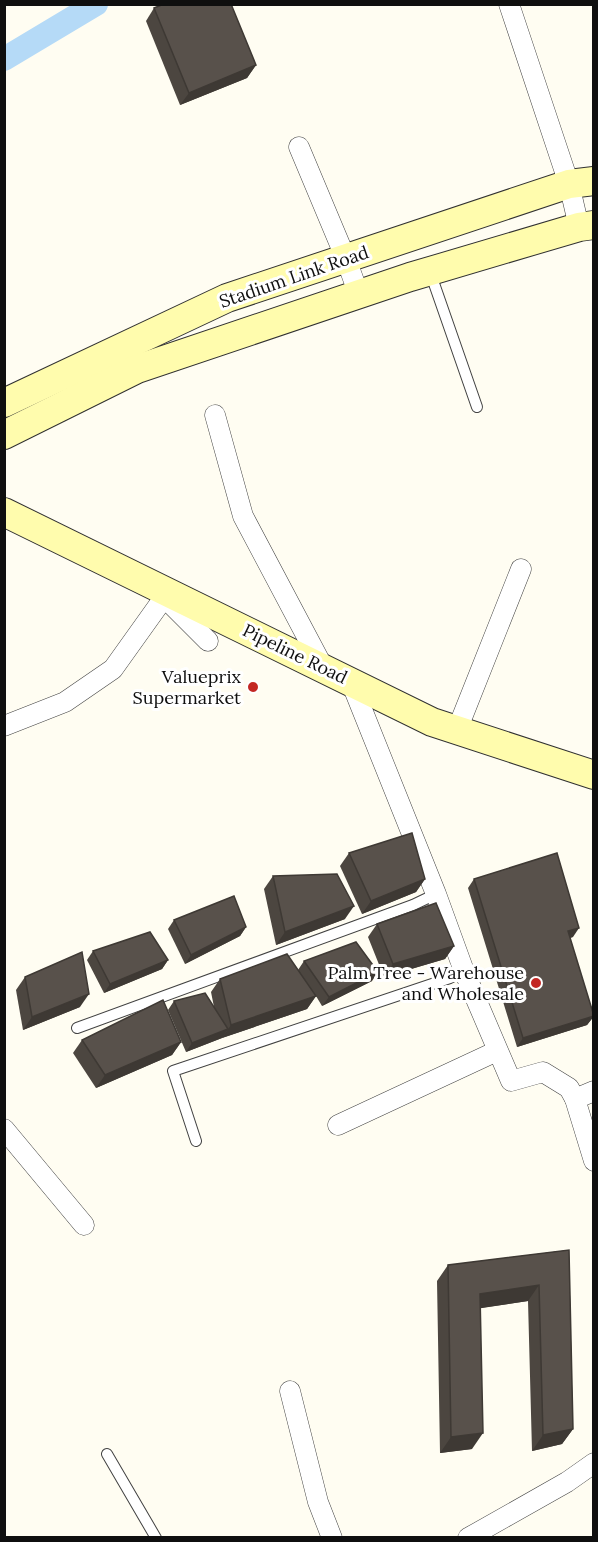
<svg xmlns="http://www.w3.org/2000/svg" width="598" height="1542" font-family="Lora,serif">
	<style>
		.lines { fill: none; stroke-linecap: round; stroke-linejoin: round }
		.canal { stroke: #b5daf7; stroke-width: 24 }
		.lane-casing { stroke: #424242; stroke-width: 12 }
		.street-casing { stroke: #424242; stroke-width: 21 }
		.secondary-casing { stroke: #313131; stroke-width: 30 }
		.lane { stroke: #fff; stroke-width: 10 }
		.street { stroke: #fff; stroke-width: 20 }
		.secondary { stroke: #fffcad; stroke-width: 28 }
		.wall { fill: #4c4640 }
		.shaded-wall { fill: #3e3934 }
		.building { fill: #58514b; stroke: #3e3934; stroke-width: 1.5 }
		.poi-dot { fill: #c32724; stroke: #fff; stroke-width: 2 }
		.labels { text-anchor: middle; stroke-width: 6; stroke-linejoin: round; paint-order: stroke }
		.street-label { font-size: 18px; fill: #0f0f0f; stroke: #fff }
		.poi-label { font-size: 18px; fill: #0f0f0f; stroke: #fff; text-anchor: end }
	</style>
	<rect width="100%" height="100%" fill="#fffdf2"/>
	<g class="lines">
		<!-- canal -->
		<polyline class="canal" points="4,59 96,4"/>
		<!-- lane casing -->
		<g class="lane-casing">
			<g id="lane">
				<polyline points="430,272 477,407"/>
				<polyline points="77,1028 413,905 436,894"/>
				<polyline points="196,1141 173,1071 450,978 464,971"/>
				<polyline points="107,1454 156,1538"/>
			</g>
		</g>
		<!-- street casing -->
		<g class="street-casing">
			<g id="street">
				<polyline points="509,4 569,184 579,227"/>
				<polyline points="299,147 346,259 359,295"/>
				<polyline points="215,415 243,516 324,669"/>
				<polyline points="165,598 208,641"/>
				<polyline points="351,682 436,894 464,971 511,1081 543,1072 569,1088 575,1099 594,1161"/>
				<polyline points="4,726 65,702 113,669 168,592"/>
				<polyline points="457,730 521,569"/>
				<polyline points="575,1099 594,1091"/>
				<polyline points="338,1125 497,1051"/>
				<polyline points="4,1129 84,1225"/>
				<polyline points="290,1391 318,1502 332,1538"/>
				<polyline points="468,1538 567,1482 594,1463"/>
			</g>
		</g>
		<!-- secondary casing -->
		<g class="secondary-casing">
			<g id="secondary">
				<polyline points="4,403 227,298 569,184 594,181"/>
				<polyline points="4,435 137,369 410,277 579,227 594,225"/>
				<polyline points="4,512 432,722 594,775"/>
			</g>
		</g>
		<!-- lane -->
		<use href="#lane" class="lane"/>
		<!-- street -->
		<use href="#street" class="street"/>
		<!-- secondary -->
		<use href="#secondary" class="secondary"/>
	</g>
	<!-- wall -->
	<g class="wall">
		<polygon points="154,8 256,65 247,78 180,105 146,21"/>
		<polygon points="349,853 425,879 416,892 362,914 340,866"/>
		<polygon points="273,876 345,919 276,945 264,889"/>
		<polygon points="474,879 573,937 570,938 594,1016 587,1025 517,1047 468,888"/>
		<polygon points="174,920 246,927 240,936 185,964 168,929"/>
		<polygon points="377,924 454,946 445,959 384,977 368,937"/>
		<polygon points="93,951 168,960 162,969 104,993 87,960"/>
		<polygon points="304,961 372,981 322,1006 316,996 307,1009 222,1038 186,1052 168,1010 174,1001 214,1007 211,992 220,979 298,970"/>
		<polygon points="25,977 80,1007 23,1030 16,990"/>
		<polygon points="82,1040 181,1042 172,1055 96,1088 73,1053"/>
		<polygon points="569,1250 573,1429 562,1444 532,1451 528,1301 480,1308 472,1449 440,1453 437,1281 448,1265"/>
	</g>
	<!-- shaded-wall -->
	<g class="shaded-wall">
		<polygon points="256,65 247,78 180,105 189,93"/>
		<polygon points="425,879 416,892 362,914 371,901"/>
		<polygon points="354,906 345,919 276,945 285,932"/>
		<polygon points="246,927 240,936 185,964 191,955"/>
		<polygon points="579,928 573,937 561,940 568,931"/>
		<polygon points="454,946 445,959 384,977 393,964"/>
		<polygon points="168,960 162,969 104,993 110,984"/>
		<polygon points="378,972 372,981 322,1006 329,997"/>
		<polygon points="89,994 80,1007 23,1030 32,1017"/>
		<polygon points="316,996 307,1009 222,1038 231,1025"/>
		<polygon points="594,1016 587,1025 517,1047 523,1038"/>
		<polygon points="228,1029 222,1038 186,1052 192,1043"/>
		<polygon points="181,1042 172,1055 96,1088 105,1075"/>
		<polygon points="539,1285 528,1301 469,1310 480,1294"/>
		<polygon points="573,1429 562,1444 532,1451 543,1435"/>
		<polygon points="483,1433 472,1449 440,1453 451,1437"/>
	</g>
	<!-- building -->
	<g class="building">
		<polygon points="164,4 231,4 256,65 189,93 154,8"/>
		<polygon points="412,833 425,879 371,901 349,853"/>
		<polygon points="557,853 579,928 568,931 594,1016 523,1038 474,879"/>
		<polygon points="337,874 354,906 285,932 273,876"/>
		<polygon points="234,896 246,927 191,955 174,920"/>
		<polygon points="436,903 454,946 393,964 377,924"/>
		<polygon points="150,932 168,960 110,984 93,951"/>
		<polygon points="356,942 378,972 329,997 304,961"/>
		<polygon points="82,952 89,994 32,1017 25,977"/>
		<polygon points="287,954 316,996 231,1025 220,979"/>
		<polygon points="205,993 228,1029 192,1043 174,1001"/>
		<polygon points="163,1000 181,1042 105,1075 82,1040"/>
		<polygon points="569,1250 573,1429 543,1435 539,1285 480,1294 483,1433 451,1437 448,1265"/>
	</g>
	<!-- markers -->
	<g class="poi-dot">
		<circle cx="253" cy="687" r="6"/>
		<circle cx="536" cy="983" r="6"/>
	</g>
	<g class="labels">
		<!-- street labels -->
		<g class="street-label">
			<text transform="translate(294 277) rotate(-19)" y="6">Stadium Link Road</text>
			<text transform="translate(295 654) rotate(26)" y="6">Pipeline Road</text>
		</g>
		<!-- poi labels -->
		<g class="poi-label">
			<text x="241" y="683">Valueprix<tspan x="241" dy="21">Supermarket</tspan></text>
			<text x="524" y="979">Palm Tree - Warehouse<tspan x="524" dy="21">and Wholesale</tspan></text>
		</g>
	</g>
	<!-- border -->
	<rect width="598" height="1542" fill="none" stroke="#0f0f0f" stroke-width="12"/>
</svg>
